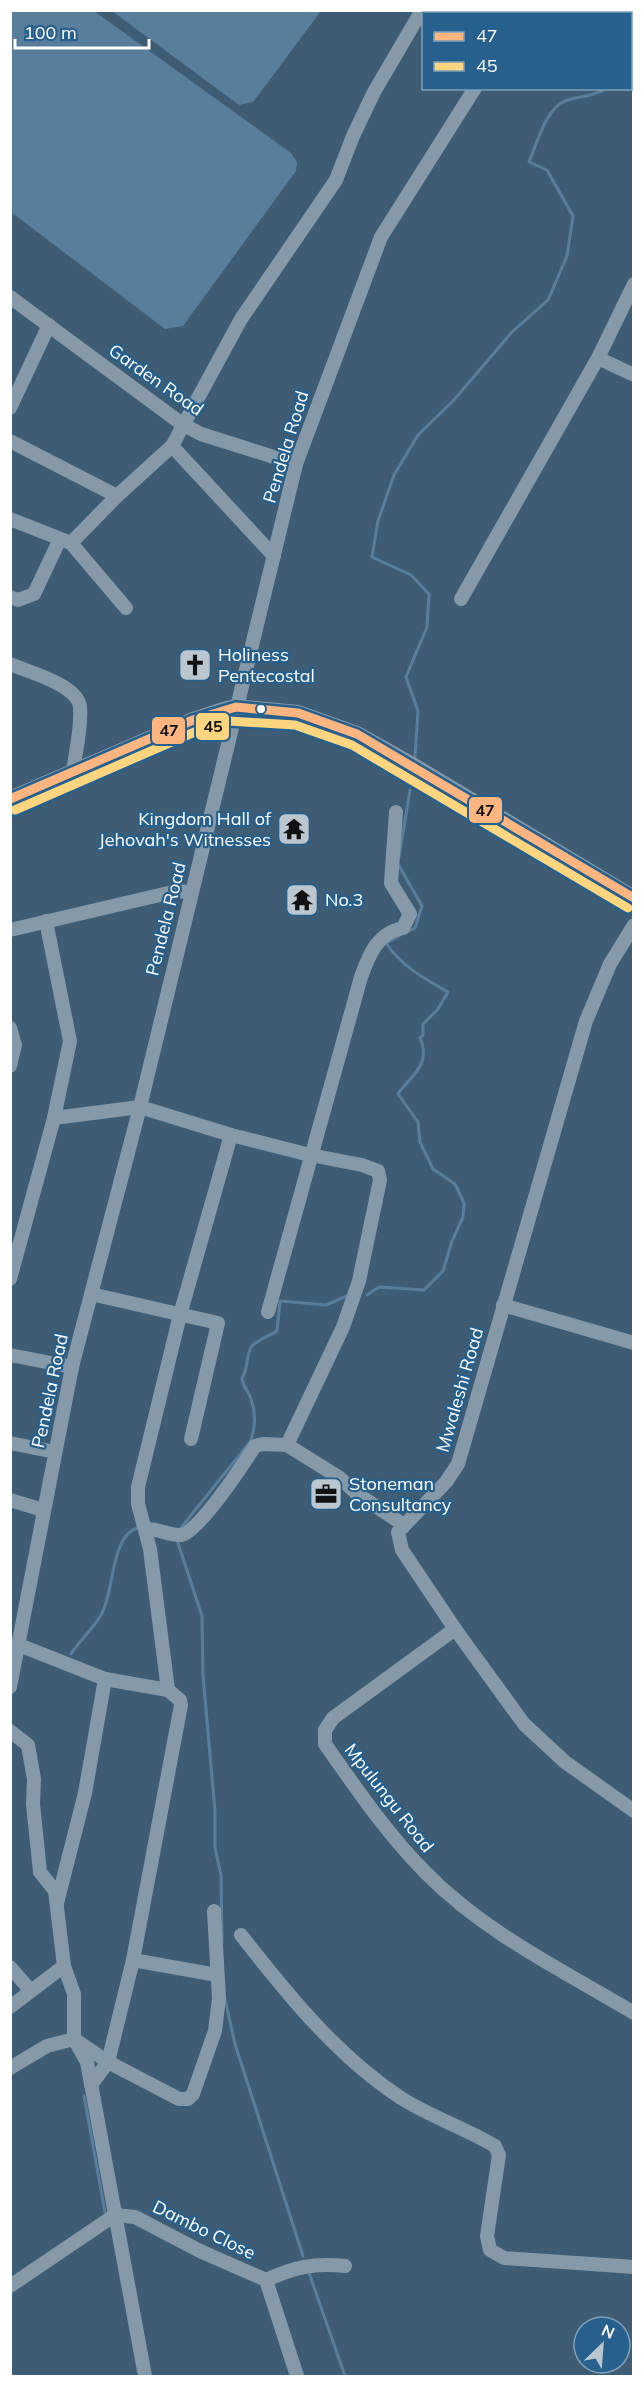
<svg xmlns="http://www.w3.org/2000/svg" width="644" height="2387" font-family="Mulish,sans-serif">
	<style>
		.water { fill: #597e9b }
		.lines { fill: none; stroke-linecap: round; stroke-linejoin: round }
		.stream { stroke: #597e9b; stroke-width: 3 }
		.minor { stroke: #8599a9; stroke-width: 14 }
		.major { stroke: #8498a8; stroke-width: 16 }
		.bus-1-casing { stroke: #27608c; stroke-width: 14 }
		.bus-2-casing { stroke: #27608c; stroke-width: 14 }
		.bus-1 { stroke: #ffb580; stroke-width: 9 }
		.bus-2 { stroke: #ffd580; stroke-width: 9 }
		.bus-dot { fill: #fff; stroke: #27608c; stroke-width: 2 }
		.labels { text-anchor: middle; stroke-width: 4.5; stroke-linejoin: round; paint-order: stroke }
		.street-label { font-size: 18px; fill: #fff; stroke: #27608c }
		.poi-label { font-size: 18px; fill: #fff; stroke: #27608c; text-anchor: start }
		.line-badge { stroke: #27608c; stroke-width: 2 }
		.pale-badge-label { font-size: 16px; text-anchor: middle; font-weight: bold; fill: #111 }
	</style>
	<rect width="100%" height="100%" fill="#3e5d75"/>
	<!-- water -->
	<g class="water">
		<polygon points="10,11 94,11 291,153 297,162 296,171 183,326 165,329 11,212"/>
		<polygon points="112,11 321,11 253,102 239,105"/>
	</g>
	<g class="lines">
		<!-- stream -->
		<g class="stream">
			<polyline points="630,70 634,65"/>
			<path d="M415 757 418 711 406 677 427 627 429 594 411 575 372 557 378 521 394 475 418 435 453 401 512 332 548 300 567 256 573 216 547 170 529 162C536 145 547 107 565 101 579 96 594 97 607 88"/>
			<polyline points="399,857 410,790"/>
			<polyline points="398,864 422,906 415,928 407,932"/>
			<path d="M367 1295 379 1287 424 1290 443 1271 452 1241 463 1217 464 1203 455 1184 433 1169 420 1142 418 1122 398 1094C410 1076 432 1066 420 1038L423 1035V1024L438 1009 448 992C425 979 401 966 386 943L399 936"/>
			<path d="M180 1529 250 1442C255 1429 256 1413 251 1399 249 1391 243 1388 242 1378 249 1368 245 1356 252 1346 257 1340 271 1335 277 1331L280 1301 326 1305 349 1295"/>
			<polyline points="177,1540 202,1616 203,1676 215,1811 215,1848 221,1875 222,1942"/>
			<path d="M71 1654C80 1640 95 1627 102 1613 115 1589 110 1534 140 1527"/>
			<polyline points="225,1999 235,2044 303,2256"/>
			<polyline points="84,2096 105,2212"/>
			<polyline points="308,2270 345,2376"/>
		</g>
		<!-- minor -->
		<g class="minor">
			<polyline points="527,14 529,10"/>
			<polyline points="10,297 182,424 201,434 296,464"/>
			<polyline points="598,358 634,375"/>
			<polyline points="10,408 49,325"/>
			<polyline points="10,441 117,496"/>
			<polyline points="172,446 274,556"/>
			<polyline points="10,519 71,543 117,496 172,446 241,319 336,180 353,136 374,92 422,10"/>
			<polyline points="71,543 126,608"/>
			<polyline points="10,597 18,600 34,594 60,539"/>
			<polyline points="461,599 598,358 634,284"/>
			<path d="M10 664C29 672 78 685 80 707 82 728 75 753 73 773"/>
			<polyline points="46,921 70,1041 54,1118"/>
			<polyline points="634,925 610,964 586,1021 458,1464 446,1482 398,1532 402,1550 455,1629 524,1724 565,1762 634,1811"/>
			<polyline points="10,930 177,891 191,892"/>
			<polyline points="10,1028 15,1045 10,1066"/>
			<polyline points="10,1279 54,1118 140,1107 231,1135 310,1155 362,1165 378,1171 380,1180 359,1281 343,1327 287,1445"/>
			<polyline points="91,1294 218,1323 191,1439"/>
			<polyline points="503,1305 634,1343"/>
			<path d="M268 1312 361 977C369 955 377 933 403 928L410 914 391 883 396 812"/>
			<polyline points="10,1355 72,1367"/>
			<polyline points="10,1443 55,1452"/>
			<polyline points="10,1500 43,1510"/>
			<path d="M145 1529C158 1528 169 1536 181 1535 198 1533 244 1463 255 1446L263 1444 287 1445 340 1478 356 1493 404 1525"/>
			<path d="M455 1629 333 1718 325 1730V1744C356 1788 387 1834 426 1873 485 1933 562 1970 634 2013"/>
			<polyline points="19,1645 105,1679 168,1690 180,1700 181,1705 133,1960 108,2062 91,2085"/>
			<polyline points="10,1687 72,1367 140,1107 296,464 381,237 475,88"/>
			<polyline points="168,1690 150,1549 138,1504 138,1487 180,1315 231,1135"/>
			<polyline points="10,1731 28,1745 34,1779 33,1804 40,1872 55,1891 64,1966 10,2007"/>
			<polyline points="57,1903 85,1793 105,1679"/>
			<path d="M241 1935C288 1995 337 2056 401 2098 431 2117 465 2128 495 2146L499 2155 487 2236 490 2250 504 2258 634 2267"/>
			<polyline points="133,1960 217,1975"/>
			<polyline points="64,1966 74,1994 74,2039 87,2062 145,2376"/>
			<polyline points="10,1967 31,1991"/>
			<polyline points="10,2068 47,2046 74,2039 108,2062 179,2099 188,2099 193,2094 215,2031 219,1998 214,1911"/>
			<path d="M266 2280C295 2267 313 2263 345 2266"/>
			<polyline points="10,2286 115,2215 135,2217 200,2251 266,2280 297,2376"/>
		</g>
		<!-- major -->
		<g class="major">
			<polyline points="206,725 233,720 264,719"/>
			<polyline points="10,799 193,720 226,709 236,707 298,713 357,734 414,766 634,898"/>
		</g>
		<!-- bus-1 casing -->
		<g class="bus-1-casing">
			<polyline id="bus-1" points="10,799 193,720 236,707 298,713 357,734 634,898"/>
		</g>
		<!-- bus-2 casing -->
		<g class="bus-2-casing">
			<polyline id="bus-2" points="15,810 197,731 229,721 295,725 352,745 628,908"/>
		</g>
		<!-- bus-1 -->
		<use href="#bus-1" class="bus-1"/>
		<!-- bus-2 -->
		<use href="#bus-2" class="bus-2"/>
	</g>
	<!-- icons -->
	<defs>
		<g id="church-square" transform="scale(1.725)"><rect x="-9" y="-9" width="18" height="18" rx="4" fill="#bbc6cf" stroke="#27608c"/><path d="M-1.2-6h2.4v3.5h3.3v2.4h-3.3V6h-2.4V-.1h-3.3v-2.4h3.3Z" fill="#111"/></g>
		<g id="temple-square" transform="scale(1.725)"><rect x="-9" y="-9" width="18" height="18" rx="4" fill="#bbc6cf" stroke="#27608c"/><path d="M0-6L5-2H3V0L6.5 2.5H4V6H1.5V3h-3V6H-4V2.5H-6.5L-3 0V-2H-5Z" fill="#111"/></g>
		<g id="office-square" transform="scale(1.725)"><rect x="-9" y="-9" width="18" height="18" rx="4" fill="#bbc6cf" stroke="#27608c"/><path d="M-6-3h4V-5.5h4V-3h4V5H-6ZM-1-4.5V-3h2v-1.5ZM-6 0V1H6V0Z" fill="#111"/></g>
	</defs>
	<g fill-rule="evenodd">
		<use href="#church-square" x="195" y="665"/>
		<use href="#temple-square" x="294" y="829"/>
		<use href="#temple-square" x="302" y="900"/>
		<use href="#office-square" x="326" y="1494"/>
	</g>
	<!-- markers -->
	<circle class="bus-dot" cx="261" cy="709" r="5"/>
	<g class="labels">
		<!-- street labels -->
		<g class="street-label">
			<text transform="translate(156 380) rotate(35)" y="6">Garden Road</text>
			<text transform="translate(286 447) rotate(-73)" y="6">Pendela Road</text>
			<text transform="translate(166 919) rotate(-76)" y="6">Pendela Road</text>
			<text transform="translate(460 1390) rotate(-74)" y="6">Mwaleshi Road</text>
			<text transform="translate(50 1391) rotate(-78)" y="6">Pendela Road</text>
			<text transform="translate(389 1798) rotate(52)" y="6">Mpulungu Road</text>
			<text transform="translate(204 2230) rotate(26)" y="6">Dambo Close</text>
		</g>
		<!-- poi labels -->
		<g class="poi-label">
			<text x="218" y="661">Holiness<tspan x="218" dy="21">Pentecostal</tspan></text>
			<text x="271" y="825" text-anchor="end">Kingdom Hall of<tspan x="271" dy="21">Jehovah's Witnesses</tspan></text>
			<text x="325" y="906">No.3</text>
			<text x="349" y="1490">Stoneman<tspan x="349" dy="21">Consultancy</tspan></text>
		</g>
	</g>
	<g class="line-badge">
		<rect x="195" y="712" width="35" height="29" rx="6" fill="#ffd580"/>
		<rect x="151" y="716" width="35" height="29" rx="6" fill="#ffb580"/>
		<rect x="468" y="796" width="35" height="28" rx="6" fill="#ffb580"/>
	</g>
	<g class="pale-badge-label">
		<text x="213" y="732">45</text>
		<text x="169" y="736">47</text>
		<text x="485" y="816">47</text>
	</g>
	<!-- border -->
	<rect width="644" height="2387" fill="none" stroke="#ffffff" stroke-width="24"/>
	<!-- legend -->
	<rect x="422" y="12" width="210" height="78" fill="#27608c" stroke="#7da0ba" stroke-width="1.5"/>
	<rect x="434" y="32" width="30" height="9" fill="#ffb580" stroke="#7da0ba" stroke-width="1.5"/>
	<text x="476" y="42" font-size="18" fill="#ffffff">47</text>
	<rect x="434" y="62" width="30" height="9" fill="#ffd580" stroke="#7da0ba" stroke-width="1.5"/>
	<text x="476" y="72" font-size="18" fill="#ffffff">45</text>
	<!-- north arrow -->
	<g transform="translate(602 2345) rotate(25)"><circle r="28" fill="#27608c" stroke="#7da0ba" stroke-width="1.5"/>
	<path d="M0-4.5L10 22L0 15L-10 22Z" fill="#bbc6cf"/>
	<text y="-9" font-size="16" font-weight="bold" text-anchor="middle" fill="#ffffff">N</text>
	</g>
	<!-- scale -->
	<path d="M15 39v9h134v-9" fill="none" stroke="#ffffff" stroke-width="3"/>
	<text x="24" y="39" font-size="18" fill="#ffffff" stroke="#27608c" stroke-width="4.5" paint-order="stroke">100 m</text>
</svg>
